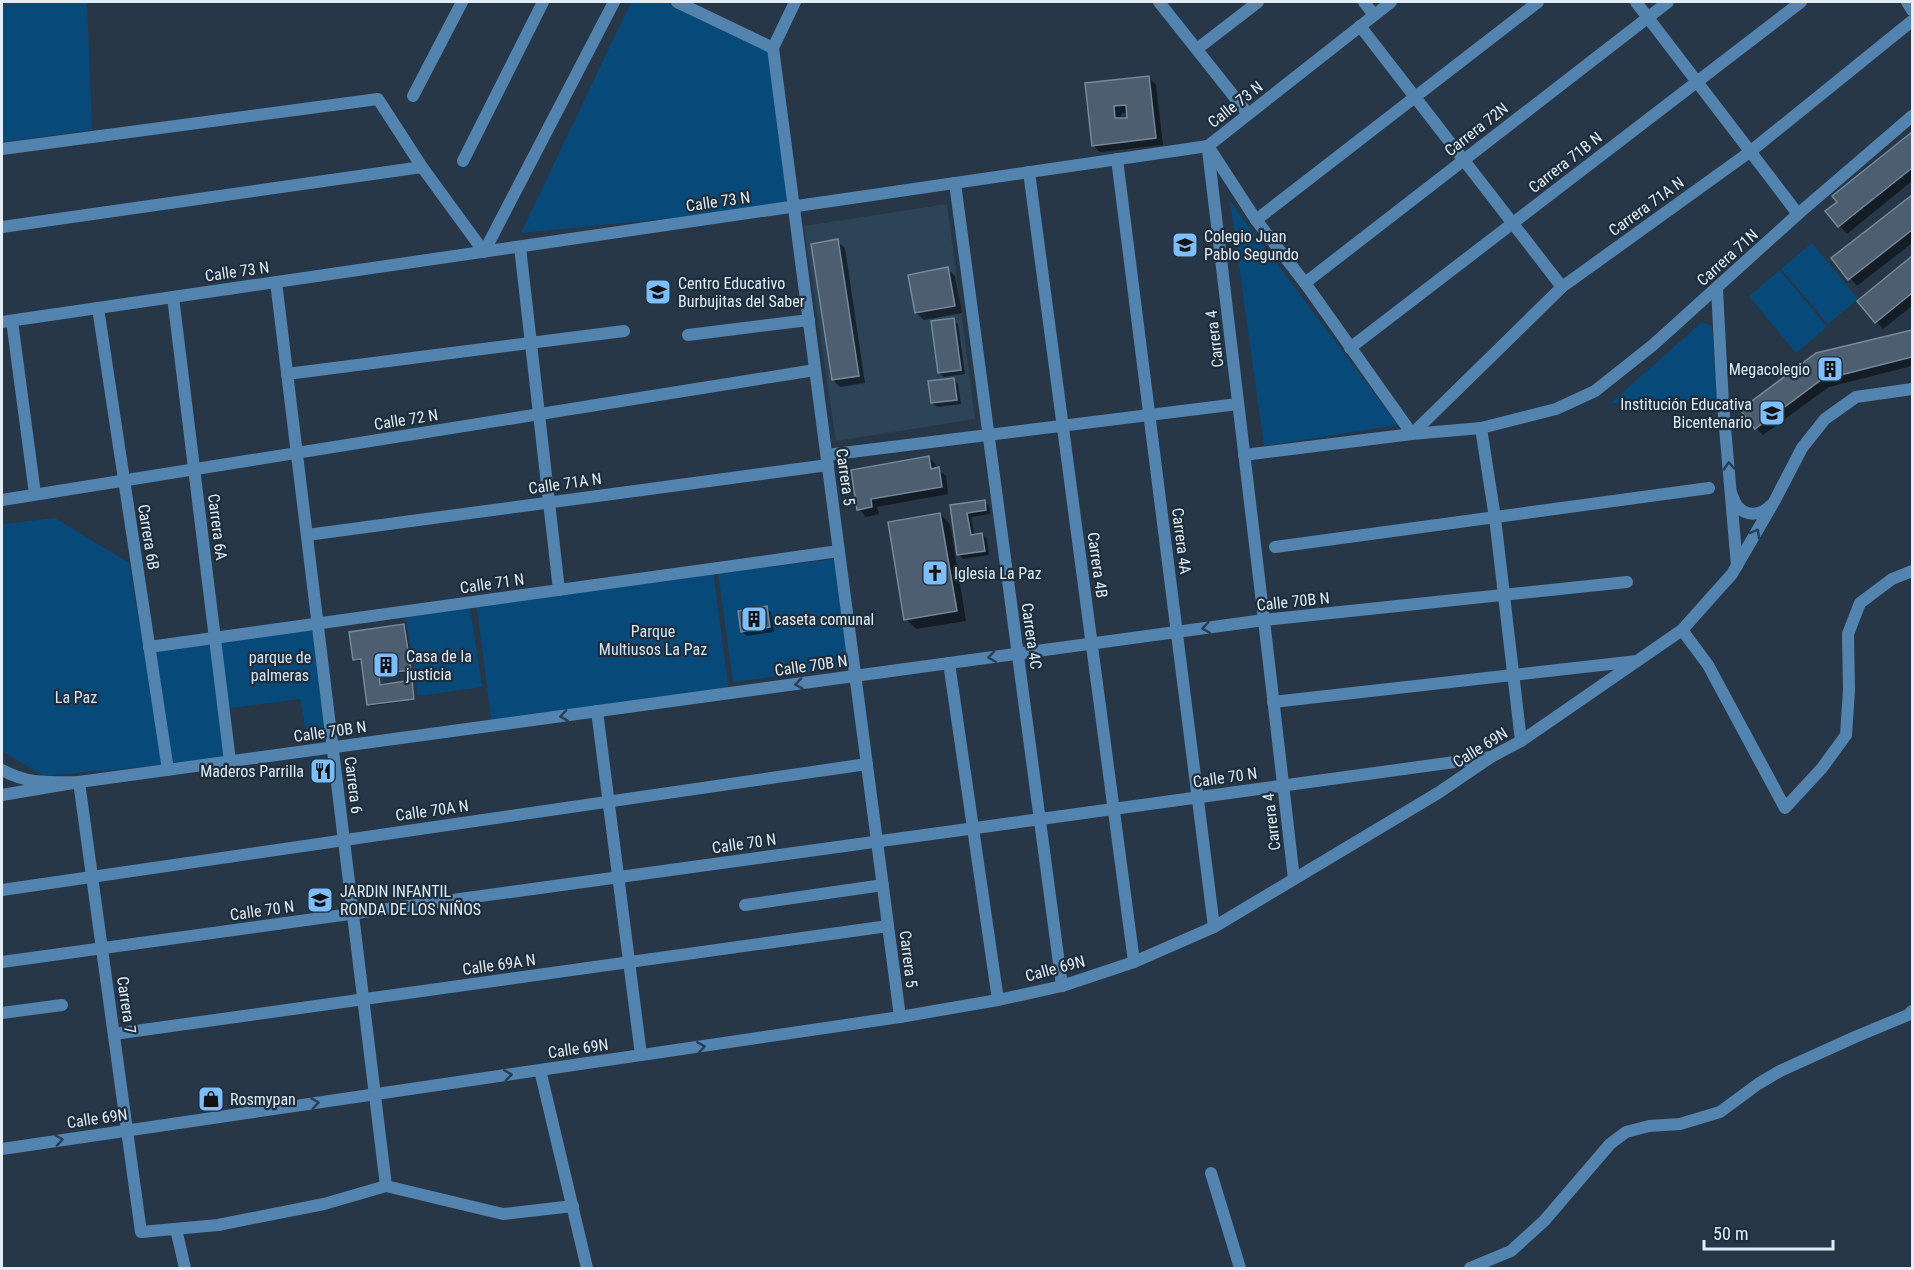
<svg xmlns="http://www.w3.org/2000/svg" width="1914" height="1270" font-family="'Roboto Condensed',sans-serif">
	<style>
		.built { fill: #2d4357 }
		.green { fill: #074a79 }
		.shadow { fill: #0007; fill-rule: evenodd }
		.building { fill: #4c5e6f; stroke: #76899b; stroke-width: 1.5; fill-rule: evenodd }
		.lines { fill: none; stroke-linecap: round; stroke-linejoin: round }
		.minor { stroke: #5383af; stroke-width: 12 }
		.tertiary { stroke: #5383af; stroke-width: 12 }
		.oneway { stroke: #283e53 }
		.labels { text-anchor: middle; stroke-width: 4.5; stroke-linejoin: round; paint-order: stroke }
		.street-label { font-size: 16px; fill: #e3edf7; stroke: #1d2d3c }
		.poi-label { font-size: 16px; fill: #e3edf7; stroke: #1d2d3c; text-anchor: start }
		.park-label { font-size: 16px; fill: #d3e6f8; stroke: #1d2d3c }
	</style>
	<rect width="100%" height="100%" fill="#273747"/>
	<!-- built -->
	<polygon class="built" points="947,204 975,419 836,441 804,226"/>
	<!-- green -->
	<g class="green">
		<polygon points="2,2 87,2 92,130 2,142"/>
		<polygon points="631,2 667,2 774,52 794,206 521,233"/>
		<polygon points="1230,201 1398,425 1264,446"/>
		<polygon points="1812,243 1858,299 1828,324 1781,269"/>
		<polygon points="1780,270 1827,327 1796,353 1749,296"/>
		<polygon points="1702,322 1712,326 1717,399 1611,403"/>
		<polygon points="55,518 129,563 163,765 44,776 2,751 2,524"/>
		<polygon points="836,559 849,667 733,682 718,573"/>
		<polygon points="713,569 729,693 492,726 476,602"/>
		<polygon points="470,607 482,687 418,696 406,616"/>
		<polygon points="312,624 331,739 308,742 300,699 224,709 230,761 168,770 156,651"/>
	</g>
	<!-- shadow -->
	<g class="shadow">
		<path d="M1149 78 1156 85 1163 145 1100 152 1093 145 1086 85ZM1121 113H1128V119L1121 120Z"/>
		<polygon points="1912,134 1912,181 1847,234 1827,211 1839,202 1834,197"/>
		<polygon points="1912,197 1912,243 1857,286 1833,259"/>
		<polygon points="837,241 845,248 865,383 840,387 833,380"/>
		<polygon points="1912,258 1912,306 1883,329 1859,301"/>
		<polygon points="948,269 955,276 962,313 924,320 916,313"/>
		<polygon points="953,320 958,324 965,374 944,377 939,373"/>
		<polygon points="1912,331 1912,366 1829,387 1763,435 1756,428 1816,354"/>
		<polygon points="954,380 958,384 961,404 937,407 932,403"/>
		<polygon points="929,457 936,465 937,469 946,476 948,494 877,507 879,514 866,517 859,509 852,471"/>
		<polygon points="984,501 989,506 990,514 971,517 974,536 982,534 987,539 989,555 963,559 959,554 952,506"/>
		<polygon points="940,514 950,524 966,621 916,629 906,619"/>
		<polygon points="766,608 771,612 774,632 747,636 742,632"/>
		<polygon points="404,625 406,627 412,671 380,676 381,686 411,682 413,684 415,700 371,706 369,705 363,661 356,661 354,659"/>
		<polygon points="325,765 327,767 329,779 323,780 321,778"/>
	</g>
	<!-- building -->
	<g class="building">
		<path d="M1149 76 1156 138 1092 146 1085 83ZM1126 105 1127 118H1115L1114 106Z"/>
		<polygon points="1912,132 1912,168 1838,227 1825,211 1837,202 1832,196"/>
		<polygon points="1912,195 1912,230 1848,280 1831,258"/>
		<polygon points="838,239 859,376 832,380 811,244"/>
		<polygon points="1912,256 1912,293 1875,323 1857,301"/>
		<polygon points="948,267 955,306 915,313 908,275"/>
		<polygon points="954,318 961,370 938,373 931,321"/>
		<polygon points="1912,330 1912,357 1821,380 1755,429 1740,410 1816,353"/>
		<polygon points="954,378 957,400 931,403 928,381"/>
		<polygon points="929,456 931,469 939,467 942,487 871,499 872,507 857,510 851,470"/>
		<polygon points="985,500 986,510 967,513 971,535 982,533 985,551 957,555 950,505"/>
		<polygon points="940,513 957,611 904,620 888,522"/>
		<polygon points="767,606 770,627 741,632 738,611"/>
		<polygon points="404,624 411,670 379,674 380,685 412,680 414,699 367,705 361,659 353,660 349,632"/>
		<polygon points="318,764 325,764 328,778 320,778"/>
	</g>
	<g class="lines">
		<!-- minor -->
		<g class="minor">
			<polyline points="677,2 773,48"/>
			<polyline points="1159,2 1248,114"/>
			<polyline points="1364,2 1374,15"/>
			<polyline points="1636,2 1798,214"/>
			<polyline points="1907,2 1912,10"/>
			<polyline points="1360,26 1562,287"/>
			<polyline points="773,48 900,1017"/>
			<polyline points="773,48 795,2"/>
			<polyline points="1197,49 1258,2"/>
			<polyline points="413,96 462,2"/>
			<polyline points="1208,146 1256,220 1305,283 1412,434 1562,287 1751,151 1912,21"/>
			<polyline points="2,149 378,99 422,167 484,252 614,2"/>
			<polyline points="1208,150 1264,620 1627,582"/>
			<polyline points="1117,159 1214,927"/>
			<polyline points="463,161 543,2"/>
			<polyline points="1029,172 1134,962"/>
			<polyline points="955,183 1062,986"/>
			<polyline points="1256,220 1538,2"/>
			<polyline points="2,227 422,167"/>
			<polyline points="520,247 559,590"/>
			<polyline points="276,282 386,1186"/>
			<polyline points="1305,283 1668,2"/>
			<polyline points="1717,289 1723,404 1737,566"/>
			<polyline points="173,297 230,761"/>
			<polyline points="98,308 168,770"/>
			<polyline points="12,321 35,494"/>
			<polyline points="2,322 1208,146 1391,2"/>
			<polyline points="688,335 809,320"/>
			<polyline points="1350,348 1801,2"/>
			<polyline points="287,374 624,331"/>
			<polyline points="1481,428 1495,518 1521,741"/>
			<polyline points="827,455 1238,404"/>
			<polyline points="1244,455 1412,434 1481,428 1556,409 1595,391 1653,345 1798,214 1912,116"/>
			<polyline points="2,500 815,370"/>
			<polyline points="307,535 828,465"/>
			<polyline points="1275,547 1709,488"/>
			<polyline points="1682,630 1708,665 1785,808 1822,768 1846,735 1849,690 1848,634 1860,603 1892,579 1912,571"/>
			<polyline points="149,647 839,551"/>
			<polyline points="949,663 998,1000"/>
			<polyline points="1273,702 1637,661"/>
			<polyline points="597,711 641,1055"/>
			<polyline points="2,795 79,782 141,1232 218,1225 324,1204 386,1186 503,1214 573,1206"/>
			<polyline points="2,890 867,764"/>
			<polyline points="745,905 883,885"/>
			<polyline points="2,962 1491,757"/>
			<polyline points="2,1013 62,1005"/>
			<polyline points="114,1034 888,926"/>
			<polyline points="540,1070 587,1268"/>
			<polyline points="1211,1173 1240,1268"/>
			<polyline points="176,1229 185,1268"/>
			<polyline points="1470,1268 1511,1251 1544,1221 1610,1144 1626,1132 1649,1126 1680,1124 1720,1112 1758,1084 1780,1071 1855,1037 1908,1015 1912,1011"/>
		</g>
		<!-- tertiary -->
		<g class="tertiary">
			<path d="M1731 493C1733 497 1735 504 1738 507 1747 517 1762 515 1770 506"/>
			<path d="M2 770C30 785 49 782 79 782L1264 620 1294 879"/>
			<polyline points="2,1149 900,1017 998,1000 1062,986 1134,962 1214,927 1438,793 1491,757 1521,741 1682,630 1732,574 1775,500 1802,448 1825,419 1856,397 1912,389"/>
		</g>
	</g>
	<!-- one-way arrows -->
	<defs><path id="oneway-chevron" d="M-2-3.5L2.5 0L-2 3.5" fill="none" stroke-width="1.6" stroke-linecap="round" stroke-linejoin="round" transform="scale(1.5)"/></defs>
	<g class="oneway">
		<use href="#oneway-chevron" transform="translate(1729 466) rotate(-95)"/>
		<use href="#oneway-chevron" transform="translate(1756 533) rotate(-60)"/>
		<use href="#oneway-chevron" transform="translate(1206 628) rotate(172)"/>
		<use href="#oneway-chevron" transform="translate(992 657) rotate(172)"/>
		<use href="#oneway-chevron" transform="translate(799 684) rotate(172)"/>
		<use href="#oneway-chevron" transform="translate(564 716) rotate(172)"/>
		<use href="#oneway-chevron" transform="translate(701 1047) rotate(-8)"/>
		<use href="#oneway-chevron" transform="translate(508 1075) rotate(-8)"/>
		<use href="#oneway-chevron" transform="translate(315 1103) rotate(-8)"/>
		<use href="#oneway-chevron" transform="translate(59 1140) rotate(-8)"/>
	</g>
	<!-- icons -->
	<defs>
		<g id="school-square" transform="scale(1.35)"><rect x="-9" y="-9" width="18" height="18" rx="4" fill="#7cbef9" stroke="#1d2d3c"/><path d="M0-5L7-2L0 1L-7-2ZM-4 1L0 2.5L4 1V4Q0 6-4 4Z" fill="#111"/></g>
		<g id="building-square" transform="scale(1.35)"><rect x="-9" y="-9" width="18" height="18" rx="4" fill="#7cbef9" stroke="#1d2d3c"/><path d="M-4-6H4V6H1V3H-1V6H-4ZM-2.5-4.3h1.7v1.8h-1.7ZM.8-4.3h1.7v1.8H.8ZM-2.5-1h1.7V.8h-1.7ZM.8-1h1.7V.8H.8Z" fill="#111"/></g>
		<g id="church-square" transform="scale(1.35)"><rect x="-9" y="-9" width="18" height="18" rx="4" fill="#7cbef9" stroke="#1d2d3c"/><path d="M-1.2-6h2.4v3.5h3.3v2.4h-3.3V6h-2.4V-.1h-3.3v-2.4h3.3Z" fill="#111"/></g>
		<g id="restaurant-square" transform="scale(1.35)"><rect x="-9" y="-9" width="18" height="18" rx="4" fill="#7cbef9" stroke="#1d2d3c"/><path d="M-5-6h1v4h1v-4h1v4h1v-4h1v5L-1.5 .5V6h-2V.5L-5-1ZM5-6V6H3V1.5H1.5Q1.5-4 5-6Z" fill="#111"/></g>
		<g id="shop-square" transform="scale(1.35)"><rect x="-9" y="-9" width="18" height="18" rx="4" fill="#7cbef9" stroke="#1d2d3c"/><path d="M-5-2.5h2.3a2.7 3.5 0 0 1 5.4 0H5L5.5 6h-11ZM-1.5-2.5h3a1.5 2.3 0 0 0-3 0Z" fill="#111"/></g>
	</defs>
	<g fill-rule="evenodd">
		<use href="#school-square" x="1185" y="245"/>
		<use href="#school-square" x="658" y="292"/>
		<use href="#building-square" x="1830" y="369"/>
		<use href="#school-square" x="1772" y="413"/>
		<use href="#church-square" x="935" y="573"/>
		<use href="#building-square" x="754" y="619"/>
		<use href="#building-square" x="386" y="665"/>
		<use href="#restaurant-square" x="323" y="771"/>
		<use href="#school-square" x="320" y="900"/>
		<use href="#shop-square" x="211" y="1099"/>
	</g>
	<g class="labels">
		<!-- street labels -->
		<g class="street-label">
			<text transform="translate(1235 104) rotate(-38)" y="6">Calle 73 N</text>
			<text transform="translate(1476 129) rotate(-38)" y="6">Carrera 72N</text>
			<text transform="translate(1565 162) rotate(-38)" y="6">Carrera 71B N</text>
			<text transform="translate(718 201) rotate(-8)" y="6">Calle 73 N</text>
			<text transform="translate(1646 206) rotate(-36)" y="6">Carrera 71A N</text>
			<text transform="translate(1727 257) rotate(-42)" y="6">Carrera 71N</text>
			<text transform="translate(237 271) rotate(-8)" y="6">Calle 73 N</text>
			<text transform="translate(1214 339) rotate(-97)" y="6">Carrera 4</text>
			<text transform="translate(406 419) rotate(-9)" y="6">Calle 72 N</text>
			<text transform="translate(846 477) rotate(82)" y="6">Carrera 5</text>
			<text transform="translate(565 483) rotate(-8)" y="6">Calle 71A N</text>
			<text transform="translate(218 527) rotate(83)" y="6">Carrera 6A</text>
			<text transform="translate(149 537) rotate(81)" y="6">Carrera 6B</text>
			<text transform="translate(1182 541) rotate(83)" y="6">Carrera 4A</text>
			<text transform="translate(1098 565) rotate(82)" y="6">Carrera 4B</text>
			<text transform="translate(492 583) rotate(-8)" y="6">Calle 71 N</text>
			<text transform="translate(1293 601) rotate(-6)" y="6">Calle 70B N</text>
			<text transform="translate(1032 636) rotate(82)" y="6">Carrera 4C</text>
			<text transform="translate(811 665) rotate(-8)" y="6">Calle 70B N</text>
			<text transform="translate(330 731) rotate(-8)" y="6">Calle 70B N</text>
			<text transform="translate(1480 747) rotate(-32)" y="6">Calle 69N</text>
			<text transform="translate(1225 777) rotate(-8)" y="6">Calle 70 N</text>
			<text transform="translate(354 785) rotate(83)" y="6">Carrera 6</text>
			<text transform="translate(432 810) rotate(-8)" y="6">Calle 70A N</text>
			<text transform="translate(1271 822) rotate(-97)" y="6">Carrera 4</text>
			<text transform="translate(744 843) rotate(-8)" y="6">Calle 70 N</text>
			<text transform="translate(262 910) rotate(-8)" y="6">Calle 70 N</text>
			<text transform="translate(909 959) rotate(83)" y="6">Carrera 5</text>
			<text transform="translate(499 964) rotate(-8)" y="6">Calle 69A N</text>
			<text transform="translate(1055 968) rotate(-15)" y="6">Calle 69N</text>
			<text transform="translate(127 1005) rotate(82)" y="6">Carrera 7</text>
			<text transform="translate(578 1048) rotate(-8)" y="6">Calle 69N</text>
			<text transform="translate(97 1118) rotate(-8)" y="6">Calle 69N</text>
		</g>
		<!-- poi labels -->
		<g class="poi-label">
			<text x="1204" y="242">Colegio Juan<tspan x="1204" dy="18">Pablo Segundo</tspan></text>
			<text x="678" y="289">Centro Educativo<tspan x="678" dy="18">Burbujitas del Saber</tspan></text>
			<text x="1810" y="375" text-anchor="end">Megacolegio</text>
			<text x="1752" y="410" text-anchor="end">Institución Educativa<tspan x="1752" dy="18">Bicentenario</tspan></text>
			<text x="954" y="579">Iglesia La Paz</text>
			<text x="774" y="625">caseta comunal</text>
			<text x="406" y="662">Casa de la<tspan x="406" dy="18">justicia</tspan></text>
			<text x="304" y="777" text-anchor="end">Maderos Parrilla</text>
			<text x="340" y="897">JARDIN INFANTIL<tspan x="340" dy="18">RONDA DE LOS NIÑOS</tspan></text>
			<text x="230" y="1105">Rosmypan</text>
		</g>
		<!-- park labels -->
		<g class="park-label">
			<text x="653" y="637">Parque<tspan x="653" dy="18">Multiusos La Paz</tspan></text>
			<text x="280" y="663">parque de<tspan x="280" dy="18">palmeras</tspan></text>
			<text x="76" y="703">La Paz</text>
		</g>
	</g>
	<!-- border -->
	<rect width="1914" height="1270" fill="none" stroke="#e3edf7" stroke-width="6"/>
	<!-- scale -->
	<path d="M1704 1240v9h129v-9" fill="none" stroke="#e3edf7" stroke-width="3"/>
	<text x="1713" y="1240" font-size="18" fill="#e3edf7" stroke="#1d2d3c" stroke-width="4.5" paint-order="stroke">50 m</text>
</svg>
